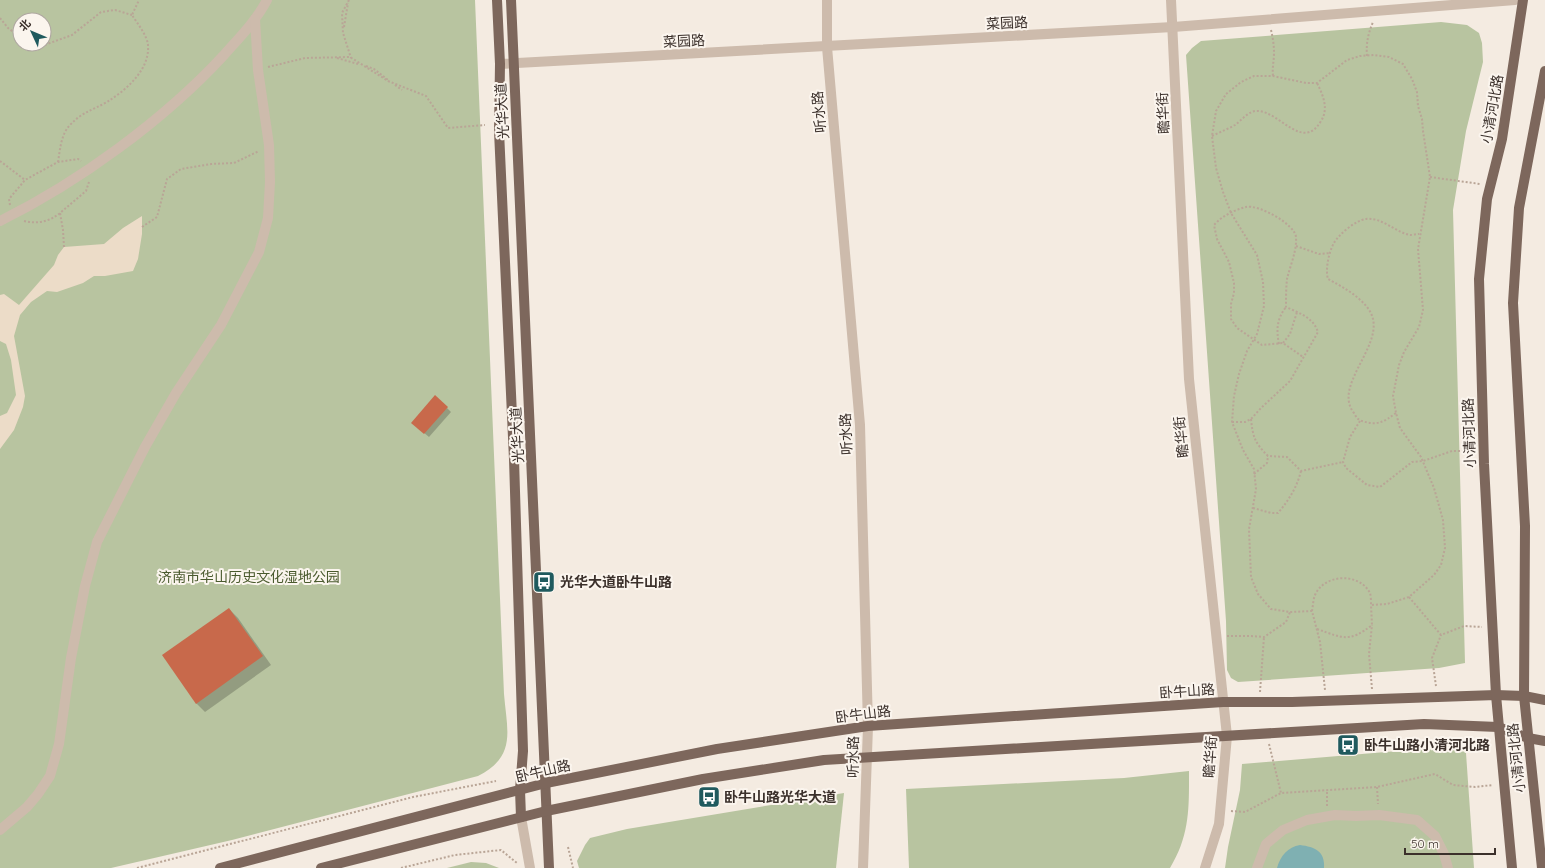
<svg xmlns="http://www.w3.org/2000/svg" width="1545" height="868" font-family="Quicksand,'Noto Sans SC',sans-serif">
	<style>
		.green { fill: #b8c4a0; fill-rule: evenodd }
		.plaza { fill: #ecdcc8 }
		.water { fill: #7fb0b2 }
		.shadow { fill: #0003 }
		.building { fill: #c8694b }
		.lines { fill: none; stroke-linecap: round; stroke-linejoin: round }
		.path { stroke: #b9a596; stroke-width: 2; stroke-dasharray: 2 2; stroke-linecap: butt }
		.minor { stroke: #cdbbac; stroke-width: 10 }
		.major { stroke: #7d675c; stroke-width: 10 }
		.labels { text-anchor: middle; stroke-width: 4; stroke-linejoin: round; paint-order: stroke }
		.street-label { font-size: 14px; fill: #3b302b; stroke: #fbf5ee }
		.park-label { font-size: 14px; fill: #4a5a2e; stroke: #fbf5ee }
		.poi-label { font-size: 14px; font-weight: bold; fill: #3b302b; stroke: #fbf5ee; text-anchor: start }
	</style>
	<rect width="100%" height="100%" fill="#f4ebe1"/>
	<!-- green -->
	<g class="green">
		<path d="M0 0H475L504 694C507 731 517 756 478 776L232 840 111 868H0ZM20 20H44V44H20Z"/>
		<polygon points="1441,22 1467,25 1479,33 1482,43 1483,62 1466,131 1453,210 1465,663 1439,668 1238,682 1231,678 1227,670 1226,621 1186,55 1192,48 1201,41"/>
		<polygon points="1457,746 1466,753 1474,868 1225,868 1228,847 1240,790 1242,764"/>
		<path d="M1189 771C1189 808 1190 835 1170 868H909L906 789 1124 778Z"/>
		<polygon points="844,793 836,868 579,868 577,861 585,845 590,838 627,829"/>
		<polygon points="471,862 486,863 499,868 447,868"/>
	</g>
	<!-- plaza -->
	<polygon class="plaza" points="142,216 142,234 138,259 133,271 105,276 94,276 83,283 57,292 47,291 31,302 20,315 14,336 25,396 23,407 14,430 0,449 0,416 7,413 16,395 11,360 6,344 0,341 0,295 4,294 19,305 54,265 58,255 64,247 104,244 123,228"/>
	<!-- water -->
	<path class="water" d="M1300 845C1315 847 1325 851 1324 868H1277C1280 856 1288 847 1300 845Z"/>
	<!-- shadow -->
	<g class="shadow">
		<polygon points="447,408 451,412 429,437 417,427"/>
		<polygon points="229,609 238,618 271,665 205,712 196,703"/>
	</g>
	<!-- building -->
	<g class="building">
		<polygon points="435,395 448,407 424,434 411,423"/>
		<polygon points="229,608 263,656 196,704 162,655"/>
	</g>
	<g class="lines">
		<!-- path -->
		<g class="path">
			<polyline points="349,0 342,13 343,33 351,58"/>
			<polyline points="0,18 8,28 20,37"/>
			<polyline points="344,27 348,3"/>
			<path d="M1271 30C1273 38 1274 46 1274 53 1274 61 1272 68 1273 76"/>
			<polyline points="34,44 39,47 72,35 101,12 115,10 132,15"/>
			<path d="M1367 56C1366 43 1368 34 1373 22"/>
			<polyline points="337,58 358,64"/>
			<polyline points="366,66 374,69 388,80"/>
			<polyline points="268,67 305,58 350,57 388,81 426,96 448,128 485,125"/>
			<polyline points="395,85 402,90"/>
			<path d="M1212 136C1220 132 1228 129 1235 125 1242 120 1249 110 1258 111 1280 112 1303 152 1321 121 1329 109 1323 95 1317 83"/>
			<polyline points="0,161 25,180"/>
			<path d="M58 162C60 150 61 134 70 125 82 112 93 110 107 102 126 90 150 70 148 45 147 35 137 23 132 15L139 0"/>
			<polyline points="1430,177 1480,184"/>
			<polyline points="10,205 9,199 25,180 45,169 58,162 78,159 81,161"/>
			<path d="M24 221C37 224 49 222 60 213"/>
			<polyline points="142,227 157,217 167,179 181,169 211,164 234,163 259,151"/>
			<polyline points="1296,246 1319,254 1331,253"/>
			<polyline points="64,247 63,230 60,213 86,191 89,182"/>
			<polyline points="1283,343 1290,334 1297,312"/>
			<path d="M1279 344C1276 329 1277 319 1286 307"/>
			<path d="M1396 413C1384 422 1377 426 1362 421 1358 420 1356 417 1354 413 1333 387 1380 349 1373 319 1369 301 1343 287 1328 279 1325 270 1329 251 1334 243 1339 234 1356 220 1366 219 1382 217 1395 232 1410 235 1413 235 1416 234 1419 234"/>
			<path d="M1251 419C1253 438 1255 443 1268 456L1287 457 1301 471 1343 462"/>
			<polyline points="1360,421 1350,437 1343,462 1346,468 1367,485 1380,487 1412,462 1423,461 1452,451 1473,451"/>
			<path d="M1232 422H1245L1251 419 1261 408 1290 381 1318 332C1313 317 1299 313 1286 307 1286 298 1286 288 1287 279 1290 266 1297 251 1296 237 1295 224 1258 204 1246 207 1234 210 1222 216 1214 225L1217 239 1229 262 1234 283V293L1231 304V319L1237 328 1262 345 1283 343 1303 357"/>
			<polyline points="1254,474 1267,463 1268,456"/>
			<path d="M1253 508 1271 513H1278C1289 500 1297 487 1301 471"/>
			<polyline points="1409,597 1441,635 1464,626 1482,627"/>
			<path d="M1312 611C1313 606 1313 600 1315 595 1324 574 1359 572 1370 593 1371 596 1371 602 1371 605L1387 604 1409 597 1434 575 1441 565 1445 548 1443 520 1434 488 1421 457 1400 428 1396 413 1393 396 1399 365 1404 352 1419 327 1423 310 1418 249 1430 177 1423 131 1422 119 1418 106 1417 92 1412 79 1403 64 1389 57 1374 55 1360 56 1347 60 1317 83H1306L1273 76H1254L1241 82 1226 94 1216 111 1212 136 1216 168 1223 192 1231 213 1257 255 1263 282 1264 306 1257 334 1247 351 1239 374 1234 396 1232 422 1243 450 1254 469 1256 489 1249 529 1251 577 1258 594 1271 609 1290 612 1312 611 1320 642 1325 690"/>
			<path d="M1317 629C1343 638 1349 643 1372 625L1371 605"/>
			<polyline points="1227,636 1251,636 1264,637 1286,622 1290,612"/>
			<polyline points="1436,686 1432,658 1441,635"/>
			<polyline points="1372,689 1369,654 1372,625"/>
			<polyline points="1260,692 1264,637"/>
			<polyline points="1269,744 1281,793"/>
			<polyline points="1377,787 1378,804"/>
			<polyline points="1327,806 1327,790"/>
			<polyline points="1231,811 1245,812 1281,793 1377,787 1435,774 1453,785 1475,787 1493,785"/>
			<polyline points="568,847 573,868"/>
			<polyline points="137,868 413,797 496,781"/>
			<polyline points="401,868 455,855 501,850 517,863"/>
		</g>
		<!-- minor -->
		<g class="minor">
			<polyline points="827,0 827,47 860,425 868,726 863,868"/>
			<polyline points="1171,0 1189,379 1227,736 1219,824 1205,868"/>
			<polyline points="500,64 1173,27 1515,0"/>
			<path d="M0 221C79 182 164 120 224 55 239 38 256 21 267 0"/>
			<polyline points="521,817 530,868"/>
			<polyline points="0,830 27,807 38,794 50,776 59,744 71,658 85,586 97,542 145,447 176,393 221,325 259,252 268,218 270,182 269,145 258,70 255,19"/>
			<polyline points="1257,868 1266,844 1283,830 1307,820 1335,815 1356,816 1379,815 1417,820 1435,836 1444,854 1448,868"/>
		</g>
		<!-- major -->
		<g class="major">
			<polyline points="497,0 500,64 499,131 514,459 523,751 520,790 521,817"/>
			<polyline points="511,0 549,868"/>
			<polyline points="220,868 546,783 717,749 868,726 1223,702 1292,702 1496,695 1524,696 1545,700"/>
			<polyline points="321,868 546,811 703,779 824,760 1424,724 1498,727 1528,738 1545,741"/>
			<polyline points="1512,868 1496,695 1484,464 1479,279 1487,199 1502,139 1523,0"/>
			<polyline points="1542,868 1524,696 1525,526 1513,303 1519,208 1545,71"/>
		</g>
	</g>
	<!-- icons -->
	<defs>
		<g id="bus-square" transform="scale(1.15)"><rect x="-9" y="-9" width="18" height="18" rx="4" fill="#1f5a5e" stroke="#fbf5ee"/><path d="M-5-6H5V4H4V6H2V4H-2V6H-4V4H-5ZM-3.5-4V0h7V-4ZM-3.5 1.2v1.5H-2V1.2ZM2 1.2v1.5H3.5V1.2Z" fill="#fff"/></g>
	</defs>
	<g fill-rule="evenodd">
		<use href="#bus-square" x="544" y="582"/>
		<use href="#bus-square" x="1348" y="745"/>
		<use href="#bus-square" x="709" y="797"/>
	</g>
	<g class="labels">
		<!-- street labels -->
		<g class="street-label">
			<text transform="translate(1007 23) rotate(-3)" y="5">菜园路</text>
			<text transform="translate(684 41) rotate(-3)" y="5">菜园路</text>
			<text transform="translate(1492 109) rotate(-80)" y="5">小清河北路</text>
			<text transform="translate(502 111) rotate(-93)" y="5">光华大道</text>
			<text transform="translate(819 112) rotate(-95)" y="5">听水路</text>
			<text transform="translate(1163 113) rotate(-93)" y="5">瞻华街</text>
			<text transform="translate(1469 433) rotate(-92)" y="5">小清河北路</text>
			<text transform="translate(846 434) rotate(-93)" y="5">听水路</text>
			<text transform="translate(517 435) rotate(-93)" y="5">光华大道</text>
			<text transform="translate(1181 437) rotate(-96)" y="5">瞻华街</text>
			<text transform="translate(1187 691) rotate(-4)" y="5">卧牛山路</text>
			<text transform="translate(863 714) rotate(-7)" y="5">卧牛山路</text>
			<text transform="translate(853 757) rotate(-89)" y="5">听水路</text>
			<text transform="translate(1210 757) rotate(-86)" y="5">瞻华街</text>
			<text transform="translate(1516 758) rotate(-96)" y="5">小清河北路</text>
			<text transform="translate(543 771) rotate(-13)" y="5">卧牛山路</text>
		</g>
		<!-- park labels -->
		<g class="park-label">
			<text x="249" y="582">济南市华山历史文化湿地公园</text>
		</g>
		<!-- poi labels -->
		<g class="poi-label">
			<text x="560" y="587">光华大道卧牛山路</text>
			<text x="1364" y="750">卧牛山路小清河北路</text>
			<text x="724" y="802">卧牛山路光华大道</text>
		</g>
	</g>
	<!-- north arrow -->
	<g transform="translate(32 32) rotate(314)"><circle r="19" fill="#fbf5ee" stroke="#aea6a0"/>
	<path d="M0-3L7 15L0 10L-7 15Z" fill="#1f5a5e"/>
	<text y="-6" font-size="11" font-weight="bold" text-anchor="middle" fill="#3b302b">北</text>
	</g>
	<!-- scale -->
	<path d="M1405 848v6h90v-6" fill="none" stroke="#3b302b" stroke-width="2"/>
	<text x="1411" y="848" font-size="12" fill="#3b302b" stroke="#fbf5ee" stroke-width="3" paint-order="stroke">50 m</text>
</svg>
